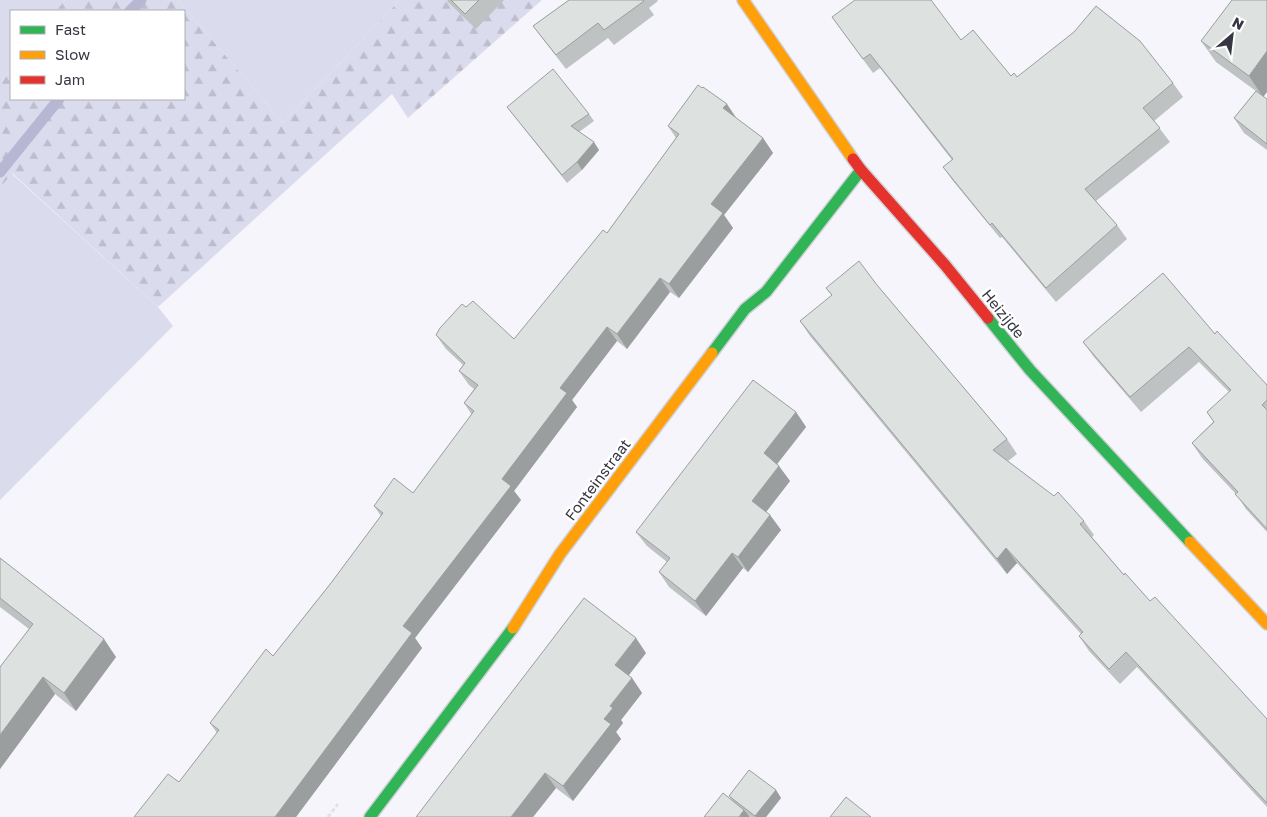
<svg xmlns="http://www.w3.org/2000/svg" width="1267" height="817" font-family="'Golos Text',sans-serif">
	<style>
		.green { fill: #dbdbee }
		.forest { fill: url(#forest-firs) }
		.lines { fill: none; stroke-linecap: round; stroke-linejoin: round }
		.stream { stroke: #b7b7d4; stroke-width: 11 }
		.fast-casing { stroke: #d0d1d9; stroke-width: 14 }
		.slow-casing { stroke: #d0d1d9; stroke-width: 14 }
		.jam-casing { stroke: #d0d1d9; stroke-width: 14 }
		.path { stroke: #e1e1e3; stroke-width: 3; stroke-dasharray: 4 2.5; stroke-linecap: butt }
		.fast { stroke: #30b455; stroke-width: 11 }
		.slow { stroke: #ff9f0a; stroke-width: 11 }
		.jam { stroke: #e5322d; stroke-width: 11 }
		.wall { fill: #bec2c2 }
		.shaded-wall { fill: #9b9e9e }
		.building { fill: #dde2e1; stroke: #9b9e9e }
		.labels { text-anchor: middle; stroke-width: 5; stroke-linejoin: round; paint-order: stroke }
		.street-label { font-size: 15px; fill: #373743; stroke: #fff }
	</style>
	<defs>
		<pattern id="forest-firs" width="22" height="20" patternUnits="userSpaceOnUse" patternTransform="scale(1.25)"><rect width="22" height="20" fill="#dbdbee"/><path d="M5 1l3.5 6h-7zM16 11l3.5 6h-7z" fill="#bdbdcd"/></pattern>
	</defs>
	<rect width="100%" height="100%" fill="#f5f5fb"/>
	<!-- green -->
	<g class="green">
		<polygon points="0,0 65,0 56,11 11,11 11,69 0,83"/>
		<polygon points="178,0 395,0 397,3 283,123"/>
		<polygon points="11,173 158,307 173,326 0,500 0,188"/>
	</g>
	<!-- forest -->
	<polygon class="forest" points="65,0 178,0 283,123 397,3 395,0 542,0 408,118 392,94 158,307 12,173 0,188 0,83 11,69 11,99 184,99 184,11 56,11"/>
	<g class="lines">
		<!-- stream -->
		<g class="stream">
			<polyline points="130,11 141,0"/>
			<polyline points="0,172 59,99"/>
		</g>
		<!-- fast casing -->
		<g class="fast-casing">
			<g id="fast">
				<polyline points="988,318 1030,370 1190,542"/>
				<polyline points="712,353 745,309 766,292 861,170"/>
				<polyline points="370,817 513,628"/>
			</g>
		</g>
		<!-- slow casing -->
		<g class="slow-casing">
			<g id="slow">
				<polyline points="743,0 853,159"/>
				<polyline points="1190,542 1267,624"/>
				<polyline points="513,628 560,554 712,353"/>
			</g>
		</g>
		<!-- jam casing -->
		<g class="jam-casing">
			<polyline id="jam" points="853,159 861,170 945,265 988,318"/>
		</g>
		<!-- path -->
		<polyline class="path" points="328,817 338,804"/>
		<!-- fast -->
		<use href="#fast" class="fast"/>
		<!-- slow -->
		<use href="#slow" class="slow"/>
		<!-- jam -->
		<use href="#jam" class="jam"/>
	</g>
	<!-- wall -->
	<g class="wall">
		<polygon points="447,0 504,0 476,29 449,3"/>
		<polygon points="569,0 657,0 658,1 649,8 654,15 614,45 608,38 566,69 533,26"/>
		<polygon points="1267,0 1267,92 1263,97 1267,99 1267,150 1244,133 1234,118 1256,91 1216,62 1201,41"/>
		<polygon points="832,17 961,40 1011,76 1017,77 1173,83 1183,97 1154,121 1170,142 1096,201 1117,225 1127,239 1056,302 1002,237 1000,238 953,181 943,167 952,160 880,68 873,73"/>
		<polygon points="507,107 589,114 594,121 579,132 599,150 582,170 567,183"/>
		<polygon points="737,119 763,138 773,153 724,215 733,228 679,298 670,292 627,349 617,341 572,400 577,407 514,491 521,500 415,638 422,648 296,817 134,817 179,782 217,733 210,723 273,656 331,583 381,516 374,506 413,493 472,415 464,403 474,389 469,385 459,371 463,365 446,349 436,335 466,307 514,339 607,233 676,138 668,126"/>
		<polygon points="877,285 1007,439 1017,454 1008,461 1084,521 1094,535 1092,537 1124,575 1267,719 1267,807 1137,667 1120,684 1089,651 1079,636 1081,634 1017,563 1007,574 810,336 800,321 832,296 826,288"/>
		<polygon points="1215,334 1267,385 1267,532 1246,509 1236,494 1202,458 1192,443 1213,422 1229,392 1199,362 1141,412 1094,357 1083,342"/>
		<polygon points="796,412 806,427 777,464 790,481 766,512 770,515 781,530 748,572 743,568 706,616 669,587 659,572 667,562 647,546 636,532"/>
		<polygon points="0,558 116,657 76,711 55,694 0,769 0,667 29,629 0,607"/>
		<polygon points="646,653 628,676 632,678 642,693 621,720 623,723 616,732 621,739 573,801 556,788 533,817 416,817"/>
		<polygon points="776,790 781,798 766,817 751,817 747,814 750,817 704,817 732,800 729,796"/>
	</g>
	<!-- shaded-wall -->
	<g class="shaded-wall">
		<polygon points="1267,51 1267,92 1263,97 1249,76"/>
		<polygon points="727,104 737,119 723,108"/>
		<polygon points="763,138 773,153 724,215 733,228 679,298 669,284 711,204"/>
		<polygon points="594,142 599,150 582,170 577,162"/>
		<polygon points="660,278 670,292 627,349 617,334"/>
		<polygon points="607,327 617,341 572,400 577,407 514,491 521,500 415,638 422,648 296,817 275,817 502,479 560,388"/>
		<polygon points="796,412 806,427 774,468 764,453"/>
		<polygon points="779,466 790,481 763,516 752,501"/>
		<polygon points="770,515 781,530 748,572 738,557"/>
		<polygon points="1006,548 1017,563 1007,574 997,559"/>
		<polygon points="732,553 743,568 706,616 695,601"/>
		<polygon points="636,638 646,653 625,680 615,665"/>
		<polygon points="104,639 116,657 76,711 64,693"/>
		<polygon points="43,677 55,694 0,769 0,735"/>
		<polygon points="632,678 642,693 621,720 623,723 616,732 621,739 573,801 563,786 604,719 610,706"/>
		<polygon points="545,773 556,788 533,817 511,817"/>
		<polygon points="776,790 781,798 766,817 756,817 755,816"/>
		<polygon points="744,810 750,817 739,817"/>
	</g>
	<!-- building -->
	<g class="building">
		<polygon points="451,0 479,0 465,14"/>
		<polygon points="569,0 643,0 644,1 604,30 598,23 556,55 533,26"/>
		<polygon points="855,0 931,0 961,40 973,30 1011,76 1014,73 1017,77 1074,32 1096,6 1140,41 1173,83 1143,108 1160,128 1085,189 1117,225 1046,288 992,223 990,225 943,167 953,159 870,54 863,59 832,17"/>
		<polygon points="1232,0 1267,0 1267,51 1249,76 1201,41"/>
		<polygon points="553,69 589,114 571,126 594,142 577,162 562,175 507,107"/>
		<polygon points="698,85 702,88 703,87 727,104 723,108 763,138 711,204 723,213 669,284 660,278 617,334 607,327 560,388 567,393 502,479 511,486 403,626 412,633 275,817 134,817 168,774 179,782 219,730 210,723 266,649 273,656 331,583 383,513 374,506 394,478 413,493 474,411 464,403 478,385 459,371 465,363 436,335 440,328 462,304 466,307 473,301 514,339 603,230 607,233 679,134 668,126"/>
		<polygon points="1256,91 1267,99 1267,144 1234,118"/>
		<polygon points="859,261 877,285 1007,439 993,450 1054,496 1058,492 1084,521 1080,524 1124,575 1125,573 1150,601 1155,597 1267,719 1267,803 1126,652 1109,669 1079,636 1083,632 1006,548 997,559 800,321 832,295 826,288"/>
		<polygon points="1163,273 1215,334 1217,331 1267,385 1267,400 1262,405 1267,410 1267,529 1235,494 1238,492 1192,443 1214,422 1207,412 1231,390 1189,347 1130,397 1083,342"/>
		<polygon points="753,380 796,412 764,453 779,466 752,501 770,515 738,557 732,553 695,601 659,572 670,558 636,532"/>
		<polygon points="0,558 104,639 64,693 43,677 0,735 0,667 33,624 0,598"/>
		<polygon points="584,598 636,638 615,665 632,678 610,706 613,708 604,719 611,724 563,786 545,773 511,817 416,817"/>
		<polygon points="749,770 776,790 755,816 729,796"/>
		<polygon points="723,793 744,810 739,817 704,817"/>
		<polygon points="846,797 871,817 830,817"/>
	</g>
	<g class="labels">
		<!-- street labels -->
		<g class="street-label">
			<text transform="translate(1003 314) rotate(51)" y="5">Heizijde</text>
			<text transform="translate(598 480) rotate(-53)" y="5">Fonteinstraat</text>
		</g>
	</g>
	<!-- legend -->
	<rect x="10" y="10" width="175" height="90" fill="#ffffff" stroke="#afafb4"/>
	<rect x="20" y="26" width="25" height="8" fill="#30b455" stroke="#afafb4"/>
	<text x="55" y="35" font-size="15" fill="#373743">Fast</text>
	<rect x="20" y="51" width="25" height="8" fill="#ff9f0a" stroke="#afafb4"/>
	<text x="55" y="60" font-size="15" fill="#373743">Slow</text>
	<rect x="20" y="76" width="25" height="8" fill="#e5322d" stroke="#afafb4"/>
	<text x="55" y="85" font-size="15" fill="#373743">Jam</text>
	<!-- north arrow -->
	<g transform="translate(1232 35) rotate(28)" stroke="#ffffff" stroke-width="4" paint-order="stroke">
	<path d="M0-4L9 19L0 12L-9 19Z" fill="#373743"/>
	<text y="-8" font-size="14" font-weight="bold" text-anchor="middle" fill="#373743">N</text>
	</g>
</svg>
